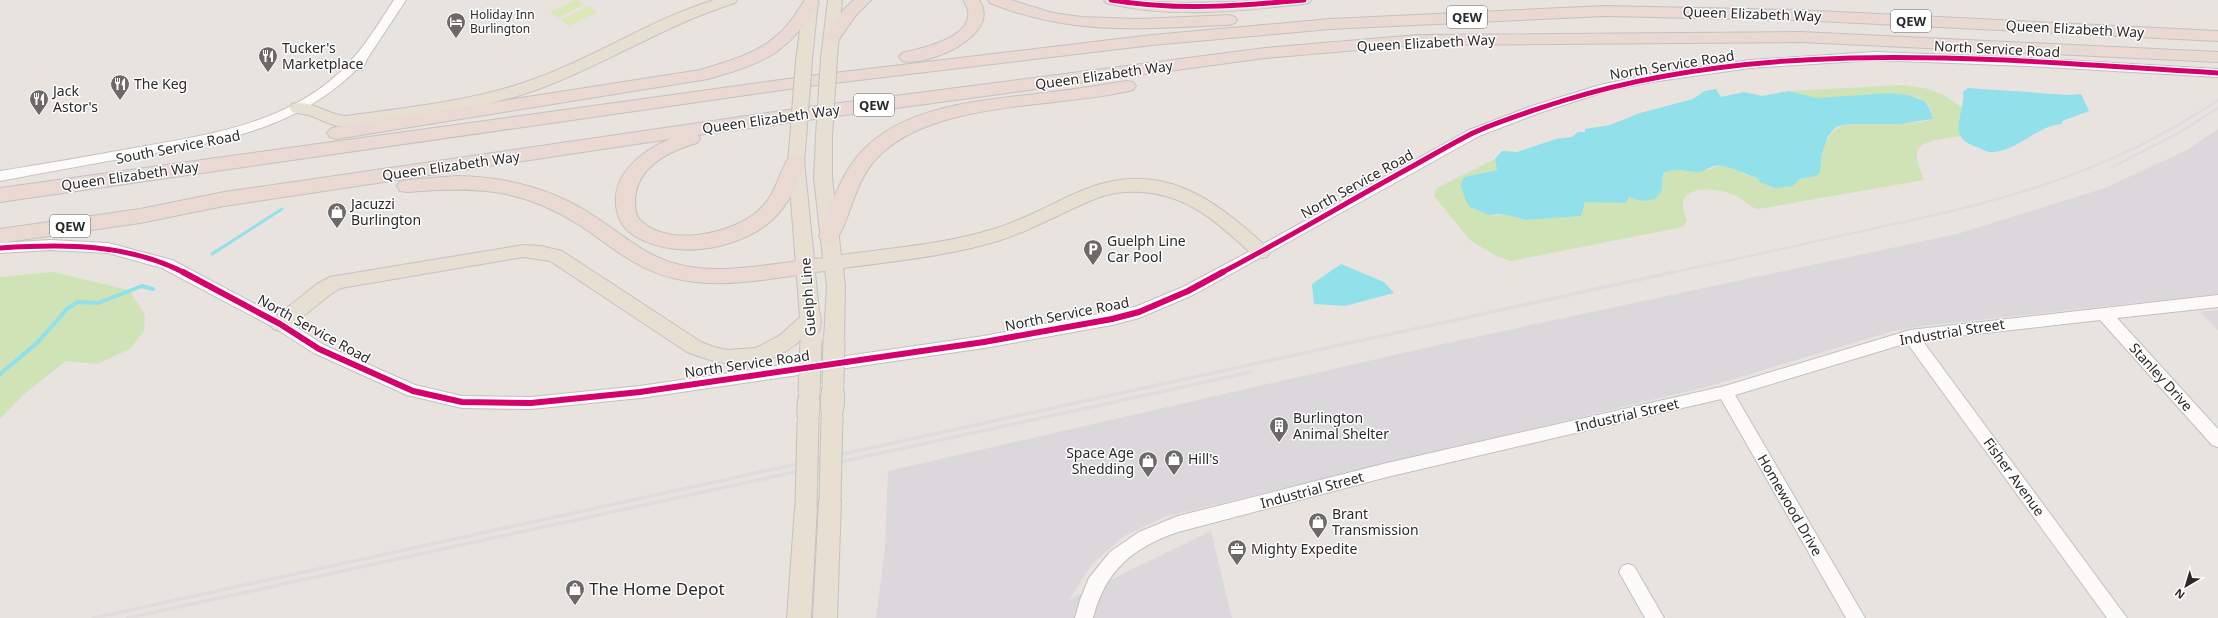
<svg xmlns="http://www.w3.org/2000/svg" width="2218" height="618" font-family="'Noto Sans',sans-serif">
	<style>
		.industrial { fill: #dbd8db }
		.green { fill: #cfe3b7 }
		.pitch { fill: #dbe7b5 }
		.water { fill: #91e0ea }
		.lines { fill: none; stroke-linecap: round; stroke-linejoin: round }
		.stream-far1 { stroke: #91e0ea; stroke-width: 3 }
		.stream { stroke: #91e0ea; stroke-width: 4 }
		.minor-casing { stroke: #c1c0c0; stroke-width: 2 }
		.major-casing { stroke: #c4c2c1; stroke-width: 2 }
		.highway-casing { stroke: #c4c2c1; stroke-width: 2 }
		.minor { fill: #fcfbfa; fill-rule: evenodd }
		.major { fill: #e6dfd2; fill-rule: evenodd }
		.highway { fill: #e9d9d2; fill-rule: evenodd }
		.rail-far1 { stroke: #ddddde; stroke-width: 2.5 }
		.rail { stroke: #ddddde; stroke-width: 3.5 }
		.major-bridge-far1-casing { stroke: #c4c2c1; stroke-width: 18; stroke-linecap: butt }
		.major-bridge-casing { stroke: #c4c2c1; stroke-width: 23; stroke-linecap: butt }
		.major-bridge-far1 { stroke: #e6dfd2; stroke-width: 16 }
		.major-bridge { stroke: #e6dfd2; stroke-width: 21 }
		.cycleway-far1-casing { stroke: #fff; stroke-width: 7 }
		.cycleway-casing { stroke: #fff; stroke-width: 9 }
		.cycleway-far1 { stroke: #d6006c; stroke-width: 5 }
		.cycleway { stroke: #d6006c; stroke-width: 6 }
		.labels { text-anchor: middle; stroke-width: 3; stroke-linejoin: round; paint-order: stroke }
		.far-poi-label { font-size: 12px; fill: #292929; stroke: #fff; text-anchor: start }
		.shield { fill: #fff; stroke: #696969; stroke-width: 1 }
		.shield-label { font-size: 13px; font-weight: bold; fill: #292929 }
		.street-label { font-size: 14px; fill: #292929; stroke: #fff }
		.poi-label { font-size: 14px; fill: #292929; stroke: #fff; text-anchor: start }
		.near-poi-label { font-size: 17px; fill: #292929; stroke: #fff; text-anchor: start }
	</style>
	<rect width="100%" height="100%" fill="#e8e3df"/>
	<!-- industrial -->
	<g class="industrial">
		<polygon points="2218,129 2218,294 1923,326 1893,331 1710,386 1164,517 1124,536 1092,564 1069,600 1211,531 1232,618 876,618 885,547 888,471 1438,345 1957,234 2105,188 2187,150"/>
		<polygon points="2218,310 2218,330 2200,312"/>
	</g>
	<!-- green -->
	<g class="green">
		<path d="M1904 85 1929 89 1945 96 1963 108 1959 122 1961 136C1948 139 1914 138 1917 158 1918 165 1922 173 1924 180L1758 209C1749 207 1743 198 1734 195 1721 189 1683 183 1683 206 1683 211 1686 217 1687 221L1683 227 1511 261 1496 256 1470 240 1434 196 1436 189 1439 187 1495 159 1497 170 1465 177 1470 207 1496 216 1502 214 1527 220 1581 216 1585 202 1629 197 1642 201 1662 190 1663 173C1674 167 1684 169 1696 170 1699 170 1705 171 1708 170 1714 168 1715 165 1722 166 1735 168 1747 177 1760 179 1776 181 1799 181 1814 176 1828 172 1813 135 1847 124L1923 122 1933 119C1932 116 1931 110 1930 107 1917 84 1839 99 1816 98 1808 97 1798 93 1789 91Z"/>
		<polygon points="53,272 129,290 145,315 144,331 130,349 97,364 66,361 24,394 0,419 0,277"/>
	</g>
	<!-- pitch -->
	<g class="pitch">
		<polygon points="575,0 585,4 558,18 550,12"/>
		<polygon points="589,6 597,12 569,26 561,20"/>
	</g>
	<!-- water -->
	<g class="water">
		<path d="M1968 88 2069 95 2081 94 2089 111 2062 121V124C2038 125 2021 149 1994 152 1987 153 1980 148 1974 146 1967 143 1961 140 1959 132 1957 119 1965 103 1963 92Z"/>
		<path d="M1716 89 1721 97 1744 92 1762 96 1789 91 1816 98 1889 93 1908 95 1924 101 1929 107 1933 119 1899 124H1847L1836 127 1828 136 1822 154 1820 172 1816 176 1799 179 1793 186 1775 188 1760 182 1759 179C1750 176 1723 163 1714 166 1708 168 1704 172 1697 172 1684 171 1675 167 1663 173L1662 190 1655 199 1642 201 1629 197 1626 203 1585 202 1581 216 1527 220 1502 214 1489 215 1470 207 1467 203 1461 187 1462 180 1465 177 1497 170 1495 159 1502 151 1517 152 1556 139 1572 137 1578 132H1585V129L1610 125 1640 113 1693 99 1705 91Z"/>
		<polygon points="1341,264 1384,282 1394,293 1345,306 1314,304 1312,284"/>
	</g>
	<g class="lines">
		<!-- stream-far1 -->
		<polyline class="stream-far1" points="212,254 282,209"/>
		<!-- stream -->
		<polyline class="stream" points="0,374 37,343 68,308 78,302 98,303 142,286 153,289"/>
		<!-- minor casing -->
		<g class="minor-casing">
			<g id="minor">
				<path d="M394 0H406L367 59 362 70H356C295 130 219 142 137 156 92 164 46 172 0 181V171C45 164 89 156 134 148 202 136 276 126 331 80 358 58 375 29 394 0Z"/>
				<polygon points="1875,52 2028,58 2218,69 2218,77 2028,66 1875,60 1750,68 1651,82 1607,91 1539,113 1479,136 1193,295 1139,318 1112,325 984,348 640,398 531,409 462,408 407,395 314,353 275,328 162,268 108,253 50,250 0,253 0,243 50,240 108,243 172,260 285,320 324,345 415,385 462,396 531,397 640,386 984,336 1135,307 1183,287 1256,248 1469,130 1529,107 1600,85 1651,74 1750,60"/>
				<path d="M2218 295V307L2117 318 2218 429V447L2212 445 2100 320 1922 340 2127 618H2107L1907 343 1735 395 1865 618H1846L1721 399 1387 477 1178 532C1133 547 1105 571 1093 618H1075L1080 600 1089 578 1110 552 1139 532 1178 516 1387 463 1725 386 1910 330Z"/>
				<polygon points="1628,564 1634,566 1664,618 1645,618 1619,572 1622,566"/>
			</g>
		</g>
		<!-- major casing -->
		<g class="major-casing">
			<g id="major">
				<path d="M714 0H737L735 3C670 23 613 60 549 85 504 103 455 111 408 118 387 121 358 128 338 126 326 124 316 116 304 114 300 113 296 113 292 112L290 108 292 104C311 99 327 115 346 116 410 107 476 101 537 78 597 56 652 19 714 0Z"/>
				<polygon points="804,0 818,0 812,60 809,63 799,63 796,60"/>
				<polygon points="828,0 842,0 837,58 834,61 824,61 821,58"/>
				<path d="M1104 0 1183 3 1311 0 1309 3 1304 4C1239 11 1171 19 1106 3Z"/>
				<path d="M824 131 830 132 832 136V178L841 255C893 248 947 244 997 228 1028 218 1056 201 1086 189 1162 159 1214 199 1267 247L1270 252 1267 257 1261 258 1255 257C1220 225 1192 196 1142 192 1128 191 1114 192 1100 197 1066 210 1035 229 1001 240 949 256 896 261 843 268L845 286 844 339 841 344 834 346 827 344 824 339 827 286 825 271 815 272 819 312C822 318 821 328 818 334L811 336 807 335C767 371 735 371 687 352L550 261 523 257 341 288 331 294 287 329 280 331 273 329 270 324 273 319 317 284 330 277 523 245 541 246 562 251 701 342 714 347 728 350 756 348 779 336 800 317 788 161 790 139 792 135 798 134 804 135 806 139 804 161 814 259 823 258 814 178 816 136 818 132Z"/>
				<path d="M833 376 840 378C846 389 845 412 839 423L832 425 825 423C819 412 820 389 826 378Z"/>
				<path d="M809 384 816 386C821 397 821 417 815 427L808 429 801 427C795 417 797 397 802 386Z"/>
				<polygon points="830,492 838,494 841,501 837,618 813,618 819,501 822,494"/>
				<polygon points="806,498 814,500 817,507 811,618 787,618 795,507 798,500"/>
			</g>
		</g>
		<!-- highway casing -->
		<g class="highway-casing">
			<g id="highway">
				<path d="M805 0H817L819 3C786 55 766 62 708 79L336 139 330 137 327 133 330 129 336 127 700 70C730 61 761 53 783 30 792 21 798 10 805 0Z"/>
				<polygon points="854,0 871,0 856,15 838,41 826,41 824,37 844,9"/>
				<path d="M963 0H979C1003 35 928 67 902 61L899 57 902 53C923 48 987 35 963 0Z"/>
				<path d="M988 0H1011L1053 13 1081 17 1140 19 1229 15 1235 17 1237 20 1235 23 1229 25C1142 28 1074 37 990 3Z"/>
				<polygon points="1605,6 1798,10 2218,31 2218,41 1798,20 1605,16 1330,29 1152,45 809,86 0,202 0,188 809,76 1152,35 1330,19"/>
				<path d="M1801 32 2218 52V62L1801 42 1418 45 1265 58 698 135 700 139 697 143C669 151 637 166 635 200 635 206 635 215 640 220 667 248 732 234 758 211 777 194 777 176 789 157L796 155 803 157 805 161C798 183 789 205 771 221 735 252 668 261 629 232 623 227 618 218 617 211 609 176 641 151 670 139L224 206 140 223 0 243V229L140 209 224 192 809 107 1265 48 1418 35Z"/>
				<path d="M1127 81 1133 82 1136 86 1133 90C1057 109 931 99 876 159 854 183 852 215 836 241L829 243 822 241 819 236C830 207 841 173 863 150 909 104 982 101 1043 93 1071 90 1099 85 1127 81Z"/>
				<path d="M457 176C508 177 555 189 597 218 621 234 645 255 673 263 715 276 763 265 806 260L813 262 816 267 813 272 806 274C762 280 717 289 673 278 637 270 611 246 581 226 522 188 476 186 407 192L400 191 397 186 400 181 407 180Z"/>
			</g>
		</g>
		<!-- minor -->
		<use href="#minor" class="minor"/>
		<!-- major -->
		<use href="#major" class="major"/>
		<!-- highway -->
		<use href="#highway" class="highway"/>
		<!-- rail-far1 -->
		<g class="rail-far1">
			<polyline points="2112,167 2179,133 2218,108"/>
			<path d="M1670 273C1736 259 1801 245 1867 230 1998 202 2105 176 2218 100"/>
		</g>
		<!-- rail -->
		<g class="rail">
			<polyline points="94,618 1674,272"/>
			<polyline points="128,618 1251,372"/>
		</g>
		<!-- major-bridge-far1 casing -->
		<g class="major-bridge-far1-casing">
			<g id="major-bridge-far1">
				<polyline points="824,136 829,58"/>
				<polyline points="798,139 804,60"/>
			</g>
		</g>
		<!-- major-bridge casing -->
		<g class="major-bridge-casing">
			<g id="major-bridge">
				<polyline points="833,384 834,339"/>
				<polyline points="809,392 811,340"/>
				<polyline points="830,501 832,417"/>
				<polyline points="806,507 808,421"/>
			</g>
		</g>
		<!-- major-bridge-far1 -->
		<use href="#major-bridge-far1" class="major-bridge-far1"/>
		<!-- major-bridge -->
		<use href="#major-bridge" class="major-bridge"/>
		<!-- cycleway-far1 casing -->
		<g class="cycleway-far1-casing">
			<g id="cycleway-far1">
				<path d="M1111 0C1176 11 1239 6 1304 0"/>
				<path d="M0 248C63 244 127 243 185 273"/>
				<path d="M1221 273C1286 239 1349 201 1413 166 1433 155 1453 143 1473 133 1501 120 1532 111 1562 101 1774 35 2000 60 2218 73"/>
			</g>
		</g>
		<!-- cycleway casing -->
		<g class="cycleway-casing">
			<polyline id="cycleway" points="183,272 280,324 319,349 413,391 462,402 531,403 640,392 984,342 1112,319 1139,312 1188,291 1223,272"/>
		</g>
		<!-- cycleway-far1 -->
		<use href="#cycleway-far1" class="cycleway-far1"/>
		<!-- cycleway -->
		<use href="#cycleway" class="cycleway"/>
	</g>
	<!-- icons -->
	<defs>
		<g id="hotel-pin" transform="scale(1)"><path d="M0 17L-7.5 6A9.5 9.5 0 1 1 7.5 6Z" fill="#6c6a69" stroke="#fff"/><path d="M-6-4.5h1.5V1H6V5H4.5V3h-9V5H-6ZM-4 0a1.8 1.8 0 1 1 3.6 0ZM.5 0V-2.5h3Q6-2.5 6 0Z" fill="#fff"/></g>
		<g id="restaurant-pin" transform="scale(1)"><path d="M0 17L-7.5 6A9.5 9.5 0 1 1 7.5 6Z" fill="#6c6a69" stroke="#fff"/><path d="M-5-6h1v4h1v-4h1v4h1v-4h1v5L-1.5 .5V6h-2V.5L-5-1ZM5-6V6H3V1.5H1.5Q1.5-4 5-6Z" fill="#fff"/></g>
		<g id="shop-pin" transform="scale(1)"><path d="M0 17L-7.5 6A9.5 9.5 0 1 1 7.5 6Z" fill="#6c6a69" stroke="#fff"/><path d="M-5-2.5h2.3a2.7 3.5 0 0 1 5.4 0H5L5.5 6h-11ZM-1.5-2.5h3a1.5 2.3 0 0 0-3 0Z" fill="#fff"/></g>
		<g id="parking-pin" transform="scale(1)"><path d="M0 17L-7.5 6A9.5 9.5 0 1 1 7.5 6Z" fill="#6c6a69" stroke="#fff"/><path d="M-3.5-5.5H1a3.5 3.5 0 0 1 0 7H-1V5.5H-3.5ZM-1-3.4V-.6H.8a1.4 1.4 0 0 0 0-2.8Z" fill="#fff"/></g>
		<g id="building-pin" transform="scale(1)"><path d="M0 17L-7.5 6A9.5 9.5 0 1 1 7.5 6Z" fill="#6c6a69" stroke="#fff"/><path d="M-4-6H4V6H1V3H-1V6H-4ZM-2.5-4.3h1.7v1.8h-1.7ZM.8-4.3h1.7v1.8H.8ZM-2.5-1h1.7V.8h-1.7ZM.8-1h1.7V.8H.8Z" fill="#fff"/></g>
		<g id="office-pin" transform="scale(1)"><path d="M0 17L-7.5 6A9.5 9.5 0 1 1 7.5 6Z" fill="#6c6a69" stroke="#fff"/><path d="M-6-3h4V-5.5h4V-3h4V5H-6ZM-1-4.5V-3h2v-1.5ZM-6 0V1H6V0Z" fill="#fff"/></g>
	</defs>
	<g fill-rule="evenodd">
		<use href="#hotel-pin" x="456" y="22"/>
		<use href="#restaurant-pin" x="268" y="56"/>
		<use href="#restaurant-pin" x="120" y="84"/>
		<use href="#restaurant-pin" x="39" y="99"/>
		<use href="#shop-pin" x="337" y="212"/>
		<use href="#parking-pin" x="1093" y="249"/>
		<use href="#building-pin" x="1279" y="426"/>
		<use href="#shop-pin" x="1174" y="459"/>
		<use href="#shop-pin" x="1148" y="461"/>
		<use href="#shop-pin" x="1318" y="522"/>
		<use href="#office-pin" x="1237" y="549"/>
		<use href="#shop-pin" x="575" y="589"/>
	</g>
	<g class="labels">
		<!-- far-poi labels -->
		<g class="far-poi-label">
			<text x="470" y="19">Holiday Inn<tspan x="470" dy="14">Burlington</tspan></text>
		</g>
		<!-- shield labels -->
		<g class="shield">
			<rect x="1447" y="6" width="40" height="22" rx="3"/>
			<rect x="1891" y="10" width="40" height="22" rx="3"/>
			<rect x="854" y="94" width="40" height="22" rx="3"/>
			<rect x="50" y="215" width="40" height="22" rx="3"/>
		</g>
		<g class="shield-label">
			<text x="1467" y="22">QEW</text>
			<text x="1911" y="26">QEW</text>
			<text x="874" y="110">QEW</text>
			<text x="70" y="231">QEW</text>
		</g>
		<!-- street labels -->
		<g class="street-label">
			<text transform="translate(1752 14) rotate(2)" y="5">Queen Elizabeth Way</text>
			<text transform="translate(2075 29) rotate(3)" y="5">Queen Elizabeth Way</text>
			<text transform="translate(1426 43) rotate(-3)" y="5">Queen Elizabeth Way</text>
			<text transform="translate(1997 49) rotate(3)" y="5">North Service Road</text>
			<text transform="translate(1672 65) rotate(-9)" y="5">North Service Road</text>
			<text transform="translate(1104 75) rotate(-8)" y="5">Queen Elizabeth Way</text>
			<text transform="translate(771 119) rotate(-8)" y="5">Queen Elizabeth Way</text>
			<text transform="translate(178 147) rotate(-11)" y="5">South Service Road</text>
			<text transform="translate(451 166) rotate(-8)" y="5">Queen Elizabeth Way</text>
			<text transform="translate(130 176) rotate(-8)" y="5">Queen Elizabeth Way</text>
			<text transform="translate(1357 184) rotate(-29)" y="5">North Service Road</text>
			<text transform="translate(808 297) rotate(-94)" y="5">Guelph Line</text>
			<text transform="translate(1067 314) rotate(-11)" y="5">North Service Road</text>
			<text transform="translate(314 329) rotate(29)" y="5">North Service Road</text>
			<text transform="translate(1952 332) rotate(-9)" y="5">Industrial Street</text>
			<text transform="translate(747 364) rotate(-8)" y="5">North Service Road</text>
			<text transform="translate(2161 377) rotate(48)" y="5">Stanley Drive</text>
			<text transform="translate(1627 415) rotate(-13)" y="5">Industrial Street</text>
			<text transform="translate(2014 477) rotate(54)" y="5">Fisher Avenue</text>
			<text transform="translate(1312 490) rotate(-15)" y="5">Industrial Street</text>
			<text transform="translate(1790 505) rotate(60)" y="5">Homewood Drive</text>
		</g>
		<!-- poi labels -->
		<g class="poi-label">
			<text x="282" y="53">Tucker's<tspan x="282" dy="16">Marketplace</tspan></text>
			<text x="134" y="89">The Keg</text>
			<text x="53" y="96">Jack<tspan x="53" dy="16">Astor's</tspan></text>
			<text x="351" y="209">Jacuzzi<tspan x="351" dy="16">Burlington</tspan></text>
			<text x="1107" y="246">Guelph Line<tspan x="1107" dy="16">Car Pool</tspan></text>
			<text x="1293" y="423">Burlington<tspan x="1293" dy="16">Animal Shelter</tspan></text>
			<text x="1134" y="458" text-anchor="end">Space Age<tspan x="1134" dy="16">Shedding</tspan></text>
			<text x="1188" y="464">Hill's</text>
			<text x="1332" y="519">Brant<tspan x="1332" dy="16">Transmission</tspan></text>
			<text x="1251" y="554">Mighty Expedite</text>
		</g>
		<!-- near-poi labels -->
		<g class="near-poi-label">
			<text x="589" y="595">The Home Depot</text>
		</g>
	</g>
	<!-- north arrow -->
	<g transform="translate(2186 586) rotate(218)" stroke="#ffffff" stroke-width="3" paint-order="stroke">
	<path d="M0-3L7 15L0 10L-7 15Z" fill="#292929"/>
	<text y="-6" font-size="11" font-weight="bold" text-anchor="middle" fill="#292929">N</text>
	</g>
</svg>
